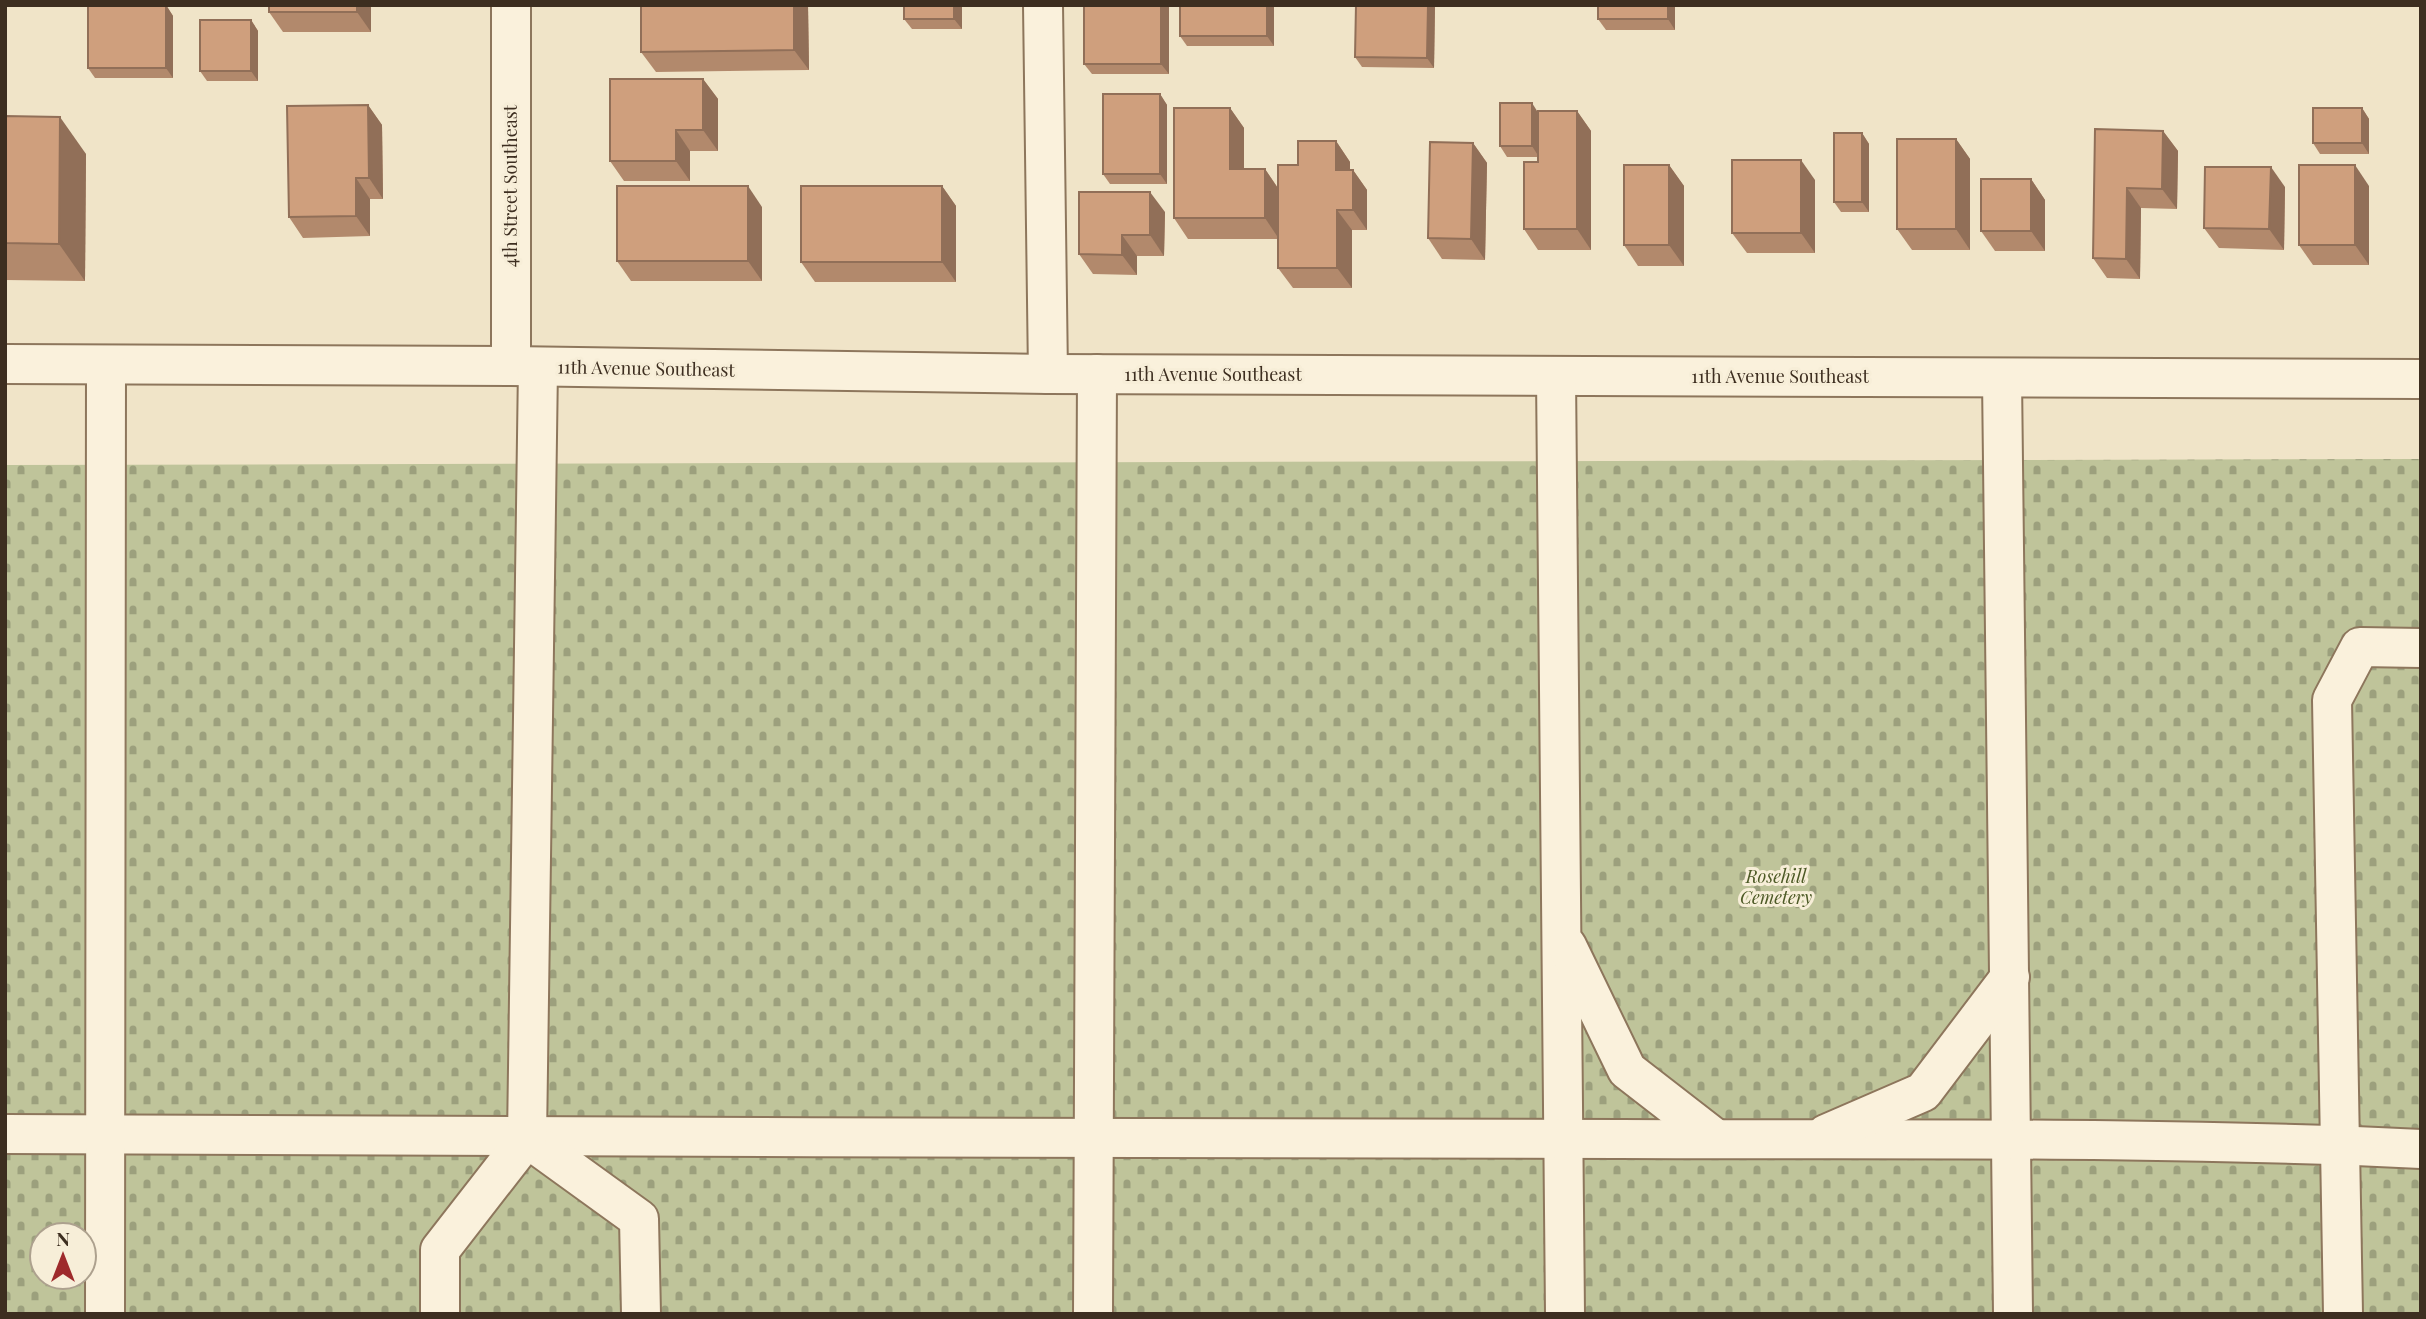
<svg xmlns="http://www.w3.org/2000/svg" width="2426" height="1319" font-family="'Playfair Display',serif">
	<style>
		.cemetery { fill: url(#cemetery-stones); fill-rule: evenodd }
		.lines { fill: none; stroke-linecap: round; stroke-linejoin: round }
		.minor-casing { stroke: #8d765c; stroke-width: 42 }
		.minor { stroke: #faf1dc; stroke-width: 38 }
		.wall { fill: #b2896c }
		.shaded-wall { fill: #916f58 }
		.building { fill: #cf9f7d; stroke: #916f58; stroke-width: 2 }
		.labels { text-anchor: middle; stroke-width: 6; stroke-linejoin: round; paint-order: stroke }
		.street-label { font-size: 18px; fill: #3d2e20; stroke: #f7eed8 }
		.park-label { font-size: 18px; font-style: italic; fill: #4d5a26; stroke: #f7eed8 }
	</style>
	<defs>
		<pattern id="cemetery-stones" width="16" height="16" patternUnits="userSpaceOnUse" patternTransform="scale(1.75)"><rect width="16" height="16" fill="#bfc49a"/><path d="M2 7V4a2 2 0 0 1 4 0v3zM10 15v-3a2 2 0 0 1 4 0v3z" fill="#9ca07d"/></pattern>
	</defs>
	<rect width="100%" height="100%" fill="#f0e4c8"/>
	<!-- cemetery -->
	<path class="cemetery" d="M2421 459V1314H5V465ZM42 1235H84V1277H42Z"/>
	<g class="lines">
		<!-- minor casing -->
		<g class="minor-casing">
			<g id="minor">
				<polyline points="1043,5 1048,374"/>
				<polyline points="5,364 511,366 1048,374 2421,379"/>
				<polyline points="511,366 511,5"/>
				<polyline points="1556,376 1565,1314"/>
				<polyline points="2002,378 2013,1314"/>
				<polyline points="1567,946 1627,1070 1716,1139"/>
				<path d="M5 1134C543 1139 1082 1136 1620 1139 1886 1140 2154 1136 2421 1149"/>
				<polyline points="1826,1134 1923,1092 2010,977"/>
				<polyline points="527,1138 639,1219 641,1314"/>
				<polyline points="105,1314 106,366"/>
				<polyline points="440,1314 440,1250 527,1138 538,367"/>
				<polyline points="1093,1314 1097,374"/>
				<polyline points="2343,1314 2332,700 2360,647 2421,648"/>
			</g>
		</g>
		<!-- minor -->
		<use href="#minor" class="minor"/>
	</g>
	<!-- wall -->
	<g class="wall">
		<polygon points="166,5 173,16 173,78 95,78 88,68"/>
		<polygon points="371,5 371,32 283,32 269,12"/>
		<polygon points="641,5 808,5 809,70 656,72 641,52"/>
		<polygon points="962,5 962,29 912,29 904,19"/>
		<polygon points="1084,5 1167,5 1169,7 1169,74 1092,74 1084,64"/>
		<polygon points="1274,5 1274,46 1187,46 1180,36"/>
		<polygon points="1435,5 1434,68 1362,67 1355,57"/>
		<polygon points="1675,5 1675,30 1606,30 1598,19"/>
		<polygon points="251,20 258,31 258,81 207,81 200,71"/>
		<polygon points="703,79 718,99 718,151 690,151 690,181 624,181 610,161"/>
		<polygon points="1160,94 1167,105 1167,184 1110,184 1103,174"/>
		<polygon points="368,105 382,125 383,199 370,199 370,236 303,238 289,217"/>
		<polygon points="1230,108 1244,128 1244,169 1265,169 1278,188 1298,165 1336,141 1350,162 1350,170 1353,170 1367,190 1367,230 1352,230 1352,288 1293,288 1278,268 1278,239 1188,239 1174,218"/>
		<polygon points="2362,108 2369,119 2369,154 2320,154 2313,143"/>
		<polygon points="1577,111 1591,131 1591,250 1538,250 1524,229 1538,162 1538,157 1507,157 1500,146 1538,112"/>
		<polygon points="5,116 86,154 85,281 5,280"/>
		<polygon points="2095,129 2163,131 2178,151 2177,209 2141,208 2140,279 2107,278 2093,258"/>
		<polygon points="1862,133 1869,144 1869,212 1841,212 1834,202"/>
		<polygon points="1956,139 1970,159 1970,250 1912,250 1897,229"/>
		<polygon points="1473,143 1487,163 1485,260 1442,259 1428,238"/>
		<polygon points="1669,165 1684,186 1684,266 1638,266 1624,245"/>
		<polygon points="2031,179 2045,200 2045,251 1995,251 1981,231"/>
		<polygon points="1815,180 1815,253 1747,253 1732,233"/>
		<polygon points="942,186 956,206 956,282 815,282 801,262"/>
		<polygon points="2369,186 2369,265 2313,265 2299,245"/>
		<polygon points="2285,187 2284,250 2219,248 2204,228"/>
		<polygon points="762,207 762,281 631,281 617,261"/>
		<polygon points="1165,212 1164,256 1137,256 1137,275 1093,274 1079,254"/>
	</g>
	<!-- shaded-wall -->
	<g class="shaded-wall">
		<polygon points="166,5 173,16 173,78 166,68"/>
		<polygon points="357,5 371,5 371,32 357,12"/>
		<polygon points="794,5 808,5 809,70 794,50"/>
		<polygon points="954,5 962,5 962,29 954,19"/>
		<polygon points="1161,5 1167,5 1169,7 1169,74 1161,64"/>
		<polygon points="1267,5 1274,5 1274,46 1267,36"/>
		<polygon points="1428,5 1435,5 1434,68 1427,58"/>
		<polygon points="1668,5 1675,5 1675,30 1668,19"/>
		<polygon points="251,20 258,31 258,81 251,71"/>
		<polygon points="703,79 718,99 718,151 703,130"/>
		<polygon points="1160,94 1167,105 1167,184 1160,174"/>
		<polygon points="1532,103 1539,114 1539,157 1532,146"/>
		<polygon points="368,105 382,125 383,199 369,178"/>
		<polygon points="1230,108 1244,128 1244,190 1230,169"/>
		<polygon points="2362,108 2369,119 2369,154 2362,143"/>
		<polygon points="1577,111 1591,131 1591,250 1577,229"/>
		<polygon points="60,117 86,154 85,281 59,244"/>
		<polygon points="676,130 690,151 690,181 676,161"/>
		<polygon points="2163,131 2178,151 2177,209 2162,189"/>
		<polygon points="1862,133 1869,144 1869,212 1862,202"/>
		<polygon points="1956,139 1970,159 1970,250 1956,229"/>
		<polygon points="1336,141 1350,162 1350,190 1336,170"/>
		<polygon points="1473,143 1487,163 1485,260 1471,239"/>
		<polygon points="1801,160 1815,180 1815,253 1801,233"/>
		<polygon points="1669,165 1684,186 1684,266 1669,245"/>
		<polygon points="2355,165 2369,186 2369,265 2355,245"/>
		<polygon points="2271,167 2285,187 2284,250 2269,229"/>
		<polygon points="1265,169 1279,190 1279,239 1265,218"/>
		<polygon points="1353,170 1367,190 1367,230 1353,210"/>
		<polygon points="356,178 370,199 370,236 356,216"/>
		<polygon points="2031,179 2045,200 2045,251 2031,231"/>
		<polygon points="748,186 762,207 762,281 748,261"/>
		<polygon points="942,186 956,206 956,282 942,262"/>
		<polygon points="2127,188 2141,208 2140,279 2126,259"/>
		<polygon points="1150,192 1165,212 1164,256 1150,235"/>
		<polygon points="1337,210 1352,230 1352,288 1337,268"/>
		<polygon points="1122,235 1137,256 1137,275 1122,255"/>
	</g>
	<!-- building -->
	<g class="building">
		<rect x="88" y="5" width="78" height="63"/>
		<rect x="269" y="5" width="88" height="7"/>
		<polygon points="641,5 794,5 794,50 641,52"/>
		<rect x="904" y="5" width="50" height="14"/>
		<rect x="1084" y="5" width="77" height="59"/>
		<rect x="1180" y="5" width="87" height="31"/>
		<polygon points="1356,5 1428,5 1427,58 1355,57"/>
		<rect x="1598" y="5" width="70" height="14"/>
		<rect x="200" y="20" width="51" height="51"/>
		<polygon points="610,79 703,79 703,130 676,130 676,161 610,161"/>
		<rect x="1103" y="94" width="57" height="80"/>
		<rect x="1500" y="103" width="32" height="43"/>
		<polygon points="368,105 369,178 356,178 356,216 289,217 287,106"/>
		<polygon points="1174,108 1230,108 1230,169 1265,169 1265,218 1174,218"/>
		<rect x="2313" y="108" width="49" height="35"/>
		<polygon points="1538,111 1577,111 1577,229 1524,229 1524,162 1538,162"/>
		<polygon points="5,116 60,117 59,244 5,243"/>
		<polygon points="2095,129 2163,131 2162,189 2127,188 2126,259 2093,258"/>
		<rect x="1834" y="133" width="28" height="69"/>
		<rect x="1897" y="139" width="59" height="90"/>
		<polygon points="1298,141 1336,141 1336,170 1353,170 1353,210 1337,210 1337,268 1278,268 1278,165 1298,165"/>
		<polygon points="1430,142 1473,143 1471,239 1428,238"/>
		<rect x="1732" y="160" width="69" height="73"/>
		<rect x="1624" y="165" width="45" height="80"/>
		<rect x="2299" y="165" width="56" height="80"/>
		<polygon points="2205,167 2271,167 2269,229 2204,228"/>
		<rect x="1981" y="179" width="50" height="52"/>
		<rect x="617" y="186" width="131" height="75"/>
		<rect x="801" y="186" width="141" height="76"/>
		<polygon points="1079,192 1150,192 1150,235 1122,235 1122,255 1079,254"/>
	</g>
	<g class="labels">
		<!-- street labels -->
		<g class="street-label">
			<text transform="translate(511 186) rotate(-90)" y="6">4th Street Southeast</text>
			<text transform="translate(646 369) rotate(1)" y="6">11th Avenue Southeast</text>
			<text x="1213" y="381">11th Avenue Southeast</text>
			<text x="1780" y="383">11th Avenue Southeast</text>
		</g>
		<!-- park labels -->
		<g class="park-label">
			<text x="1776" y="883">Rosehill<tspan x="1776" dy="21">Cemetery</tspan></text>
		</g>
	</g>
	<!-- border -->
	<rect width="2426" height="1319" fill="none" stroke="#3d2e20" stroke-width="14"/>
	<!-- north arrow -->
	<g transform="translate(63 1256)"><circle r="33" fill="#f7eed8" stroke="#ada18e" stroke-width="2"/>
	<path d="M0-5L12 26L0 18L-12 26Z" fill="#9e2a2b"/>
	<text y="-10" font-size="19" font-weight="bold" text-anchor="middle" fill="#3d2e20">N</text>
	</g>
</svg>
